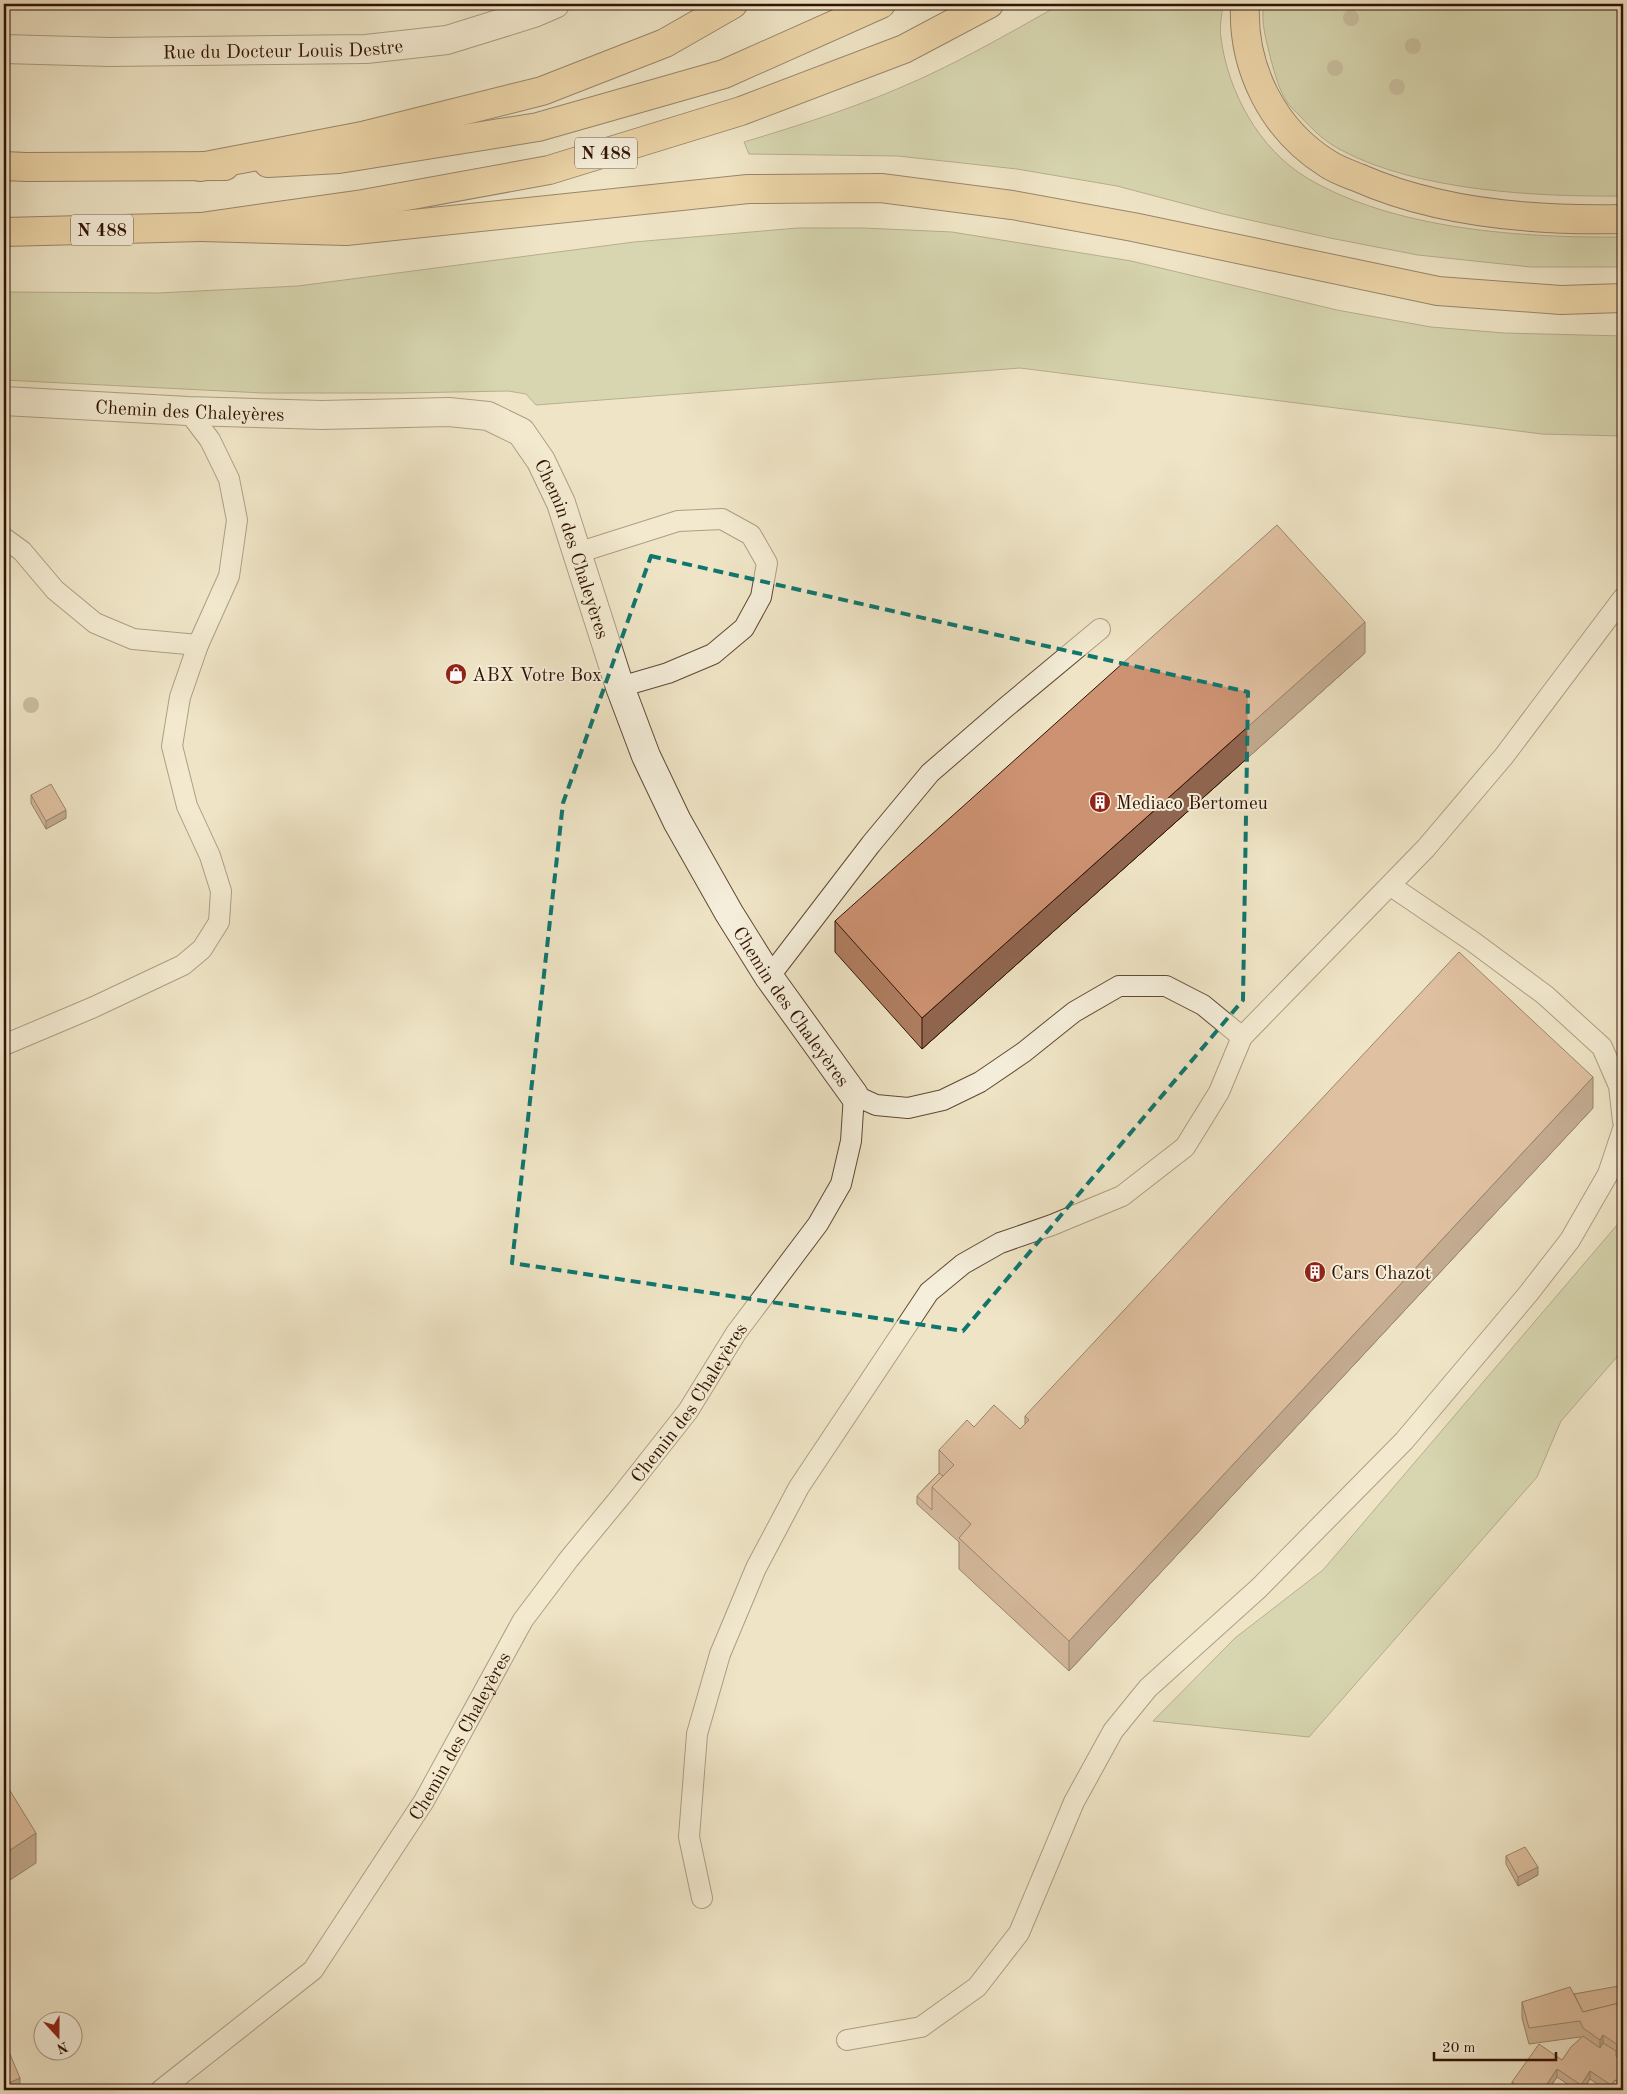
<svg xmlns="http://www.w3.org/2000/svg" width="1627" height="2094" font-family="'Old Standard TT',serif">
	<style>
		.green { fill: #bbc494; stroke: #766c4c }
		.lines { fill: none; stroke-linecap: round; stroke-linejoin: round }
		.service-casing { stroke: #604834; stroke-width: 22 }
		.minor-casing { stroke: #604834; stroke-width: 30 }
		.tertiary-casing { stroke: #604834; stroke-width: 30 }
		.trunk-casing { stroke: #311304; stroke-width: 30 }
		.motorway-casing { stroke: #311304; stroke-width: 30 }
		.service { stroke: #f5eeda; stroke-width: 20 }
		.minor { stroke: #f5eeda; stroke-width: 28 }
		.tertiary { stroke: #f5eeda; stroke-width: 28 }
		.trunk { stroke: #e8c283; stroke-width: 28 }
		.motorway { stroke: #e8c283; stroke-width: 28 }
		.tree { fill: #a19477 }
		.wall { fill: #b07e62; stroke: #311304 }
		.shaded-wall { fill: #906650; stroke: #311304 }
		.building { fill: #cd9272; stroke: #311304 }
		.marked { fill: none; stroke: #0f766e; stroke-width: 4; stroke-dasharray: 10 6; stroke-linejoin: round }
		.labels { text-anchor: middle; stroke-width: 4; stroke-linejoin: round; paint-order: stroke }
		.shield { fill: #f5eeda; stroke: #6c5544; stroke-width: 1 }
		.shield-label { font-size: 18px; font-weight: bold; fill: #311304 }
		.street-label { font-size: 19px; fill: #311304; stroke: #f5eeda }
		.poi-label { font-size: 19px; fill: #311304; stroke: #f5eeda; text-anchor: start }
	</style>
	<rect width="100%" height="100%" fill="#efe5c6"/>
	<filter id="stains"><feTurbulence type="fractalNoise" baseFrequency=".004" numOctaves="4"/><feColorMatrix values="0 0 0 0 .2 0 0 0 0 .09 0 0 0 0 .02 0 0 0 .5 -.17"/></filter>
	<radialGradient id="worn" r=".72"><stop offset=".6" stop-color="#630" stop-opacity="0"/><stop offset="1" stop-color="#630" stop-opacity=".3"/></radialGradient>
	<!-- green -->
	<g class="green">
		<path d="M1061 4H1223C1222 15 1219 27 1221 38 1228 92 1259 149 1307 178 1395 230 1523 238 1623 237V267H1531L1418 255 1330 238 1223 214 1117 186 1017 169 898 156 749 154 744 142C804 124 863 105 920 79 968 57 1015 30 1061 4Z"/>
		<path d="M1264 4H1623V196C1538 197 1417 191 1341 150 1325 142 1312 129 1300 116 1296 112 1290 107 1287 102 1279 90 1275 74 1271 60 1267 43 1260 21 1264 4Z"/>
		<polygon points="798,228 864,228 952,232 1131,261 1337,310 1431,327 1504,333 1623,336 1623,436 1542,434 1020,368 536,405 526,394 508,391 401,393 263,393 4,380 4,292 158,293 298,286 634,242"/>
		<polygon points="1623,1218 1623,1350 1561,1421 1537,1477 1309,1737 1153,1721 1235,1638 1323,1570"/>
	</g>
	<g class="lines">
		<!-- service casing -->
		<g class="service-casing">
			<g id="service">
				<polyline points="4,538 22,551 55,590 95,623 133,639 198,645"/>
				<polyline points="577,553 678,521 722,519 751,535 767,563 761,597 744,628 713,654 668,673 620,687"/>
				<polyline points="1391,886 1472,941 1545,995 1602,1047 1619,1086 1623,1121"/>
				<polyline points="769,977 871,844 930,773 1005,708 1100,629"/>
				<polyline points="4,1045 94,1007 183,965 202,949 219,922 221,891 210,856 187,806 172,746 180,697 198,645 229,576 237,520 229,479 210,440 188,411"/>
				<polyline points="702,1898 689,1837 697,1734 720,1654 756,1568 799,1487 929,1292 963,1264 1000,1243 1052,1225 1122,1196 1185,1147 1219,1092 1242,1037 1426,848 1504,756 1623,598"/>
				<polyline points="847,2040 921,2027 977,1987 1019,1933 1074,1802 1113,1731 1148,1688 1259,1588 1404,1441 1528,1294 1570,1240 1608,1174 1623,1129"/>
				<path id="s1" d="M161 2090 313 1970 424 1801 523 1620 569 1559 621 1496 688 1411 736 1333 818 1224 841 1184 851 1141 854 1095 876 1105 908 1108 943 1100 980 1082 1024 1052 1074 1012 1119 986H1166L1203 1005 1242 1037"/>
			</g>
		</g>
		<!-- minor casing -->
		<g class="minor-casing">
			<g id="minor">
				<path id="s2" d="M4 401 188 411 322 415 449 412 488 416 521 432 541 461 561 503 620 687 646 756 677 821 729 913 769 977 854 1095"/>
			</g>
		</g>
		<!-- tertiary casing -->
		<g class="tertiary-casing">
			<g id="tertiary">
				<path id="s3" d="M4 49 110 52 366 49 447 40 534 13 555 4"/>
			</g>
		</g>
		<!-- trunk casing -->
		<g class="trunk-casing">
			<g id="trunk">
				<polyline points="268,163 339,159 538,127 724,74 881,4"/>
				<polyline points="4,166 26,167 225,166"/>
				<polyline points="4,232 201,227 363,204 549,170 741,111 904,49 989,4"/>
			</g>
		</g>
		<!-- motorway casing -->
		<g class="motorway-casing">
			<g id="motorway">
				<path d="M1245 4C1242 68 1273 130 1328 164 1337 170 1349 174 1359 178 1438 213 1537 221 1623 219"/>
				<polyline points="200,167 362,136 542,91 665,43 733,4"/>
				<polyline points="201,227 346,231 748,189 881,188 1012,205 1133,227 1438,291 1561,300 1623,298"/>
			</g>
		</g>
		<!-- service -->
		<use href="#service" class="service"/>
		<!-- minor -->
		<use href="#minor" class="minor"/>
		<!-- tertiary -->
		<use href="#tertiary" class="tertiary"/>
		<!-- trunk -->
		<use href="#trunk" class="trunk"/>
		<!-- motorway -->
		<use href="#motorway" class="motorway"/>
	</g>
	<!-- trees -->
	<g class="tree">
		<circle cx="1351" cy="18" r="8"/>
		<circle cx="1413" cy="46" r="8"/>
		<circle cx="1335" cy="68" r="8"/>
		<circle cx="1397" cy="87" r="8"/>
		<circle cx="31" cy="705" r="8"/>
	</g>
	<!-- wall -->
	<g class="wall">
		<polygon points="1365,653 922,1049 835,952 835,921"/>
		<polygon points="31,795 66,818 46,829 31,803"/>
		<polygon points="1593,1108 1069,1671 959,1569 959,1542 917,1504 917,1496 939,1473 939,1450 974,1427 1020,1429 1025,1424 1025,1416"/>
		<polygon points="1506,1856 1538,1875 1518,1886 1506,1864"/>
		<polygon points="1623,1989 1623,2090 1606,2090 1590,2079 1583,2090 1576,2090 1557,2077 1548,2090 1512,2090 1512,2082 1562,2060 1581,2038 1580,2037 1529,2044 1522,2018 1522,2002 1574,1994"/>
	</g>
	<!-- shaded-wall -->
	<g class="shaded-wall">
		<polygon points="1365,622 1365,653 922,1049 922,1018"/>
		<polygon points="66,810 66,818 46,829 46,821"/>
		<polygon points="1593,1077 1593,1108 1069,1671 1069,1641"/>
		<polygon points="36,1833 36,1863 4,1884 4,1854"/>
		<polygon points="1538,1867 1538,1875 1518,1886 1518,1877"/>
		<polygon points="1603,2035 1603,2051 1600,2056 1600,2040"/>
		<polygon points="1557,2069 1557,2077 1548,2090 1543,2090"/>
		<polygon points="1590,2071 1590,2079 1583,2090 1581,2090 1581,2085"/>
		<polygon points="20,2078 20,2090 4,2090 4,2085"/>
	</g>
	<!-- building -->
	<g class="building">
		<polygon points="1277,525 1365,622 922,1018 835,921"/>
		<polygon points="51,784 66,810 46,821 31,795"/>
		<polygon points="1459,952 1593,1077 1069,1641 959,1538 971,1524 932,1487 954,1465 939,1450 967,1420 974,1427 994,1405 1020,1429 1029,1420 1025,1416"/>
		<polygon points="939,1473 943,1476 932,1487 932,1510 917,1496"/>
		<polygon points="4,1781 36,1833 4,1854"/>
		<polygon points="1525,1847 1538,1867 1518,1877 1506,1856"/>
		<polygon points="1619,1986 1623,1989 1623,2002 1583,2012 1574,1994"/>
		<polygon points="1570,1987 1583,2012 1623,2002 1623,2053 1616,2048 1618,2045 1603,2035 1600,2040 1583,2028 1580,2021 1529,2028 1522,2002"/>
		<polygon points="1583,2036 1600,2048 1603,2043 1616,2051 1616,2056 1623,2061 1623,2085 1615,2080 1611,2085 1590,2071 1581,2085 1557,2069 1543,2090 1523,2090 1512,2082 1539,2044 1562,2060 1571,2047"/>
		<polygon points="4,2040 20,2078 4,2085"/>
		<polygon points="1615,2080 1623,2085 1623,2090 1608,2090"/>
	</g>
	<!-- marked area -->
	<path d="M0 0H1627V2094H0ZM651 556 1248 692 1243 1000 963 1331 512 1263 563 803Z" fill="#efe5c6" fill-opacity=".55" fill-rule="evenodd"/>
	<path class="marked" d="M651 556 1248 692 1243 1000 963 1331 512 1263 563 803Z"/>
	<!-- icons -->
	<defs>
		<g id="shop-disc" transform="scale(1.125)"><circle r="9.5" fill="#8f2418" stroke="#f5eeda"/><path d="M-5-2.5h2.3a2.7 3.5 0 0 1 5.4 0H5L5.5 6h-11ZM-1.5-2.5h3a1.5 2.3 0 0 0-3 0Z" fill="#fff"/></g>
		<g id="building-disc" transform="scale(1.125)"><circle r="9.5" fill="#8f2418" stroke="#f5eeda"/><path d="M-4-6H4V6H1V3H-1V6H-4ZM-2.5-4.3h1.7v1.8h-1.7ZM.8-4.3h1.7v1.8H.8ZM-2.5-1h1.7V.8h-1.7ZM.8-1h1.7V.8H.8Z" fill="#fff"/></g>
	</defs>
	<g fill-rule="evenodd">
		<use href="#shop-disc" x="456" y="674"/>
		<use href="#building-disc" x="1100" y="802"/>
		<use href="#building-disc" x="1315" y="1272"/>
	</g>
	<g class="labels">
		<!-- shield labels -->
		<g class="shield">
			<rect x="575" y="137.5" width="62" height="31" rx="4"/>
			<rect x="71" y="214.5" width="62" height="31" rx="4"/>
		</g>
		<g class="shield-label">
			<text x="606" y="159">N 488</text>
			<text x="102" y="236">N 488</text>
		</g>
		<!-- street labels -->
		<g class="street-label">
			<text dy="7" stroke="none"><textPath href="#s3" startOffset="279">Rue du Docteur Louis Destre</textPath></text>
			<text dy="7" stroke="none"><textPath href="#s2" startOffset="186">Chemin des Chaleyères</textPath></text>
			<text dy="7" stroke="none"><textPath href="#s2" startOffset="650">Chemin des Chaleyères</textPath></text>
			<text dy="7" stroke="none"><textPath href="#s2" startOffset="1160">Chemin des Chaleyères</textPath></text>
			<text dy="7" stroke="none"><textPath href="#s1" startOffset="876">Chemin des Chaleyères</textPath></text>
			<text dy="7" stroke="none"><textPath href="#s1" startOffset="470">Chemin des Chaleyères</textPath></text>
		</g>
		<!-- poi labels -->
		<g class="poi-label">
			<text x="472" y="681">ABX Votre Box</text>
			<text x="1116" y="809">Mediaco Bertomeu</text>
			<text x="1331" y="1279">Cars Chazot</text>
		</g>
	</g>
	<!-- margin -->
	<rect width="1627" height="2094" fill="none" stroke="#efe5c6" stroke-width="20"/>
	<rect x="5" y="5" width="1617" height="2084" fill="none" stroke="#311304" stroke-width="2.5"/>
	<rect x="10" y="10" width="1607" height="2074" fill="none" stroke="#311304"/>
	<!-- north arrow -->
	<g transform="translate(58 2036) rotate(159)"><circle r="24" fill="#f5eeda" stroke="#a79684"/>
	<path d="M0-4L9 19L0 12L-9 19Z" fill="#8f2418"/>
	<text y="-8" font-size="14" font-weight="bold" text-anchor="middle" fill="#311304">N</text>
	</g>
	<!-- scale -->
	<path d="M1434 2052v8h122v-8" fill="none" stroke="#311304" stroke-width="2.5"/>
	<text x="1442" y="2052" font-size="15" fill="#311304" stroke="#f5eeda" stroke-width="4" paint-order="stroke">20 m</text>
	<rect width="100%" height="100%" filter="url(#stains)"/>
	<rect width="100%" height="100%" fill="url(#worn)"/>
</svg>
